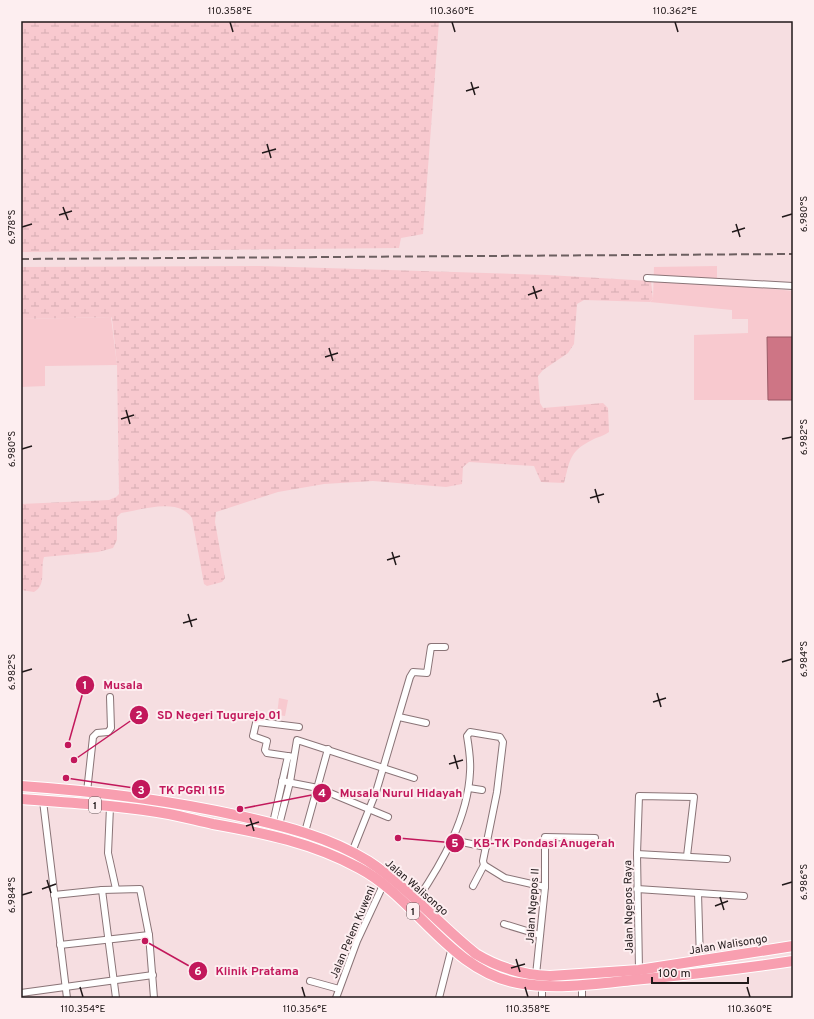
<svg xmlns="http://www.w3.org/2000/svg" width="814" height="1019" font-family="Overpass,sans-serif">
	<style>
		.green { fill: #f8c9cf }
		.wetland { fill: url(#wetland-marsh) }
		.water { fill: #ce7585; stroke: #9a5965 }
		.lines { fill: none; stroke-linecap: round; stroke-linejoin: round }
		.minor-casing { stroke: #8a7477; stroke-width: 8 }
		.trunk-casing { stroke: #fff; stroke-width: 12 }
		.minor { stroke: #fff; stroke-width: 6 }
		.trunk { stroke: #f89fb0; stroke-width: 10 }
		.rail { stroke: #6c5f60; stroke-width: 2; stroke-dasharray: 8 4; stroke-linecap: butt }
		.ticks { fill: none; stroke: #21191a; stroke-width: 1.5 }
		.labels { text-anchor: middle; stroke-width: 4; stroke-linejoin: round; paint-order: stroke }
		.shield { fill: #fdeef0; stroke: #63595a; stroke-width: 1 }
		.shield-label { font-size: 10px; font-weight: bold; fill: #21191a }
		.street-label { font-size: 11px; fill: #21191a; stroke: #fdeef0 }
		.leader { fill: none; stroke: #c2185b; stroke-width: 1.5 }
		.callout-dot { fill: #c2185b; stroke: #fdeef0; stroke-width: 1.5 }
		.mark-label { font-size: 12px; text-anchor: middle; font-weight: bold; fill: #fff }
		.callout-label { font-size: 12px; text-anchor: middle; font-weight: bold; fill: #c2185b; stroke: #fdeef0; stroke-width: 4; stroke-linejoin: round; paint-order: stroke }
		.neatline { fill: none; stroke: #21191a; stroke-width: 1.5 }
		.ticks-label { font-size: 10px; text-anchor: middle; fill: #21191a }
	</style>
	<defs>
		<pattern id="wetland-marsh" width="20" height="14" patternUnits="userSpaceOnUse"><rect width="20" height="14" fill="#f8c9cf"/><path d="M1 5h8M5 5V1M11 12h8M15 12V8" fill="none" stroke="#d4acb1"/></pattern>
	</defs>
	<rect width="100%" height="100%" fill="#f6dee1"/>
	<!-- green -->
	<g class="green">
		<polygon points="717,266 717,283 793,291 793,337 767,338 768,400 694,400 694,335 748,333 748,319 732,319 732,310 650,302 653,299 654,267"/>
		<polygon points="111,317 117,365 45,366 45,386 21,387 21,319"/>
		<polygon points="279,698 288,700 285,716 277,715"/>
		<polygon points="339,959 345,961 341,974 335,972"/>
	</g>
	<!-- wetland -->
	<g class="wetland">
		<polygon points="21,21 439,21 423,234 401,238 399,248 21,252"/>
		<path d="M261 266 547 275 651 281 653 299 650 302 584 300 577 304 574 344 568 353 543 370 538 376 540 403 543 408 603 403 608 408 609 432C604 436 597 437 592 440 568 452 570 462 564 483L541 482 534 466 469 462 463 467 462 484 446 487 373 481 324 484 278 492 216 512 215 522 225 578 222 582 207 586 204 584 192 518C178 497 142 510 121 513L117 517V540L113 548 98 552 44 557C40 569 47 585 34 592L21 590V504L109 500 116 497 119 494 117 365 112 318 111 317 21 319V267Z"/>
	</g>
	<!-- water -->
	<polygon class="water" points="767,337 793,337 793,400 768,400"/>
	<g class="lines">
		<!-- minor casing -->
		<g class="minor-casing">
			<g id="minor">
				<polyline points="647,278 793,286"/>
				<polyline points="399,717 426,723"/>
				<polyline points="294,757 267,753 265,750 267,741 253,736 256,723 258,722 299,727"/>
				<polyline points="282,781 318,788 388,817"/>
				<polyline points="469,788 482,790"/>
				<polyline points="87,792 93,737 97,733 108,732 111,728 110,697"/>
				<polyline points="43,801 67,998"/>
				<polyline points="110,807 108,853 116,889"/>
				<polyline points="273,823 288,756"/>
				<polyline points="279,825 290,782 297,740 414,778"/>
				<polyline points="305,832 328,749"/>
				<polyline points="452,840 486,847"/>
				<polyline points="352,852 376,792 410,677 413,672 427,673 431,647 445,647"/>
				<polyline points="637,854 727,859"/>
				<polyline points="473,886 484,865"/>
				<polyline points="637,889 744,896"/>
				<polyline points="102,890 116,998"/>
				<polyline points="698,893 700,961"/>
				<polyline points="54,895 102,890 140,889 149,935 154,998"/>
				<path d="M417 900C442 863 468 818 470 772 471 760 469 748 467 736L470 732 500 737 503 742 497 792 483 861 484 865 505 878 545 887"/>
				<polyline points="504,924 540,935"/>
				<polyline points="60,945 149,935"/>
				<polyline points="639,970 637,854 639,796 694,797 687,856"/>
				<polyline points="536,975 545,887 545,837 595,838"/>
				<polyline points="310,981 339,989"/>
				<polyline points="582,985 582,998"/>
				<polyline points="542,986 542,998"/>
				<polyline points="21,993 153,975"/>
				<polyline points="336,998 357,941 384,883"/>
				<polyline points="439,998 452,947"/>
			</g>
		</g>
		<!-- trunk casing -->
		<g class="trunk-casing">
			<g id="trunk">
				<path d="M21 786C94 791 168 800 240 816 284 826 329 837 368 861 408 887 438 924 476 954 499 968 523 975 550 976L639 970 793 946"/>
				<path d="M21 799C70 803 120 805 169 814 184 817 199 821 213 824 264 833 313 843 359 868 416 898 450 971 518 983 555 990 595 984 633 980 687 975 740 969 793 961"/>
			</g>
		</g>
		<!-- minor -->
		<use href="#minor" class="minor"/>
		<!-- trunk -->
		<use href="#trunk" class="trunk"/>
		<!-- rail -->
		<polyline class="rail" points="21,259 793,254"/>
	</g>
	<!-- ticks -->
	<path class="ticks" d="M230 22 233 32M452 22 455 32M675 22 678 32M471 82 475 95M466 91 479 87M267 144 271 158M262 153 276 149M63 207 68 220M59 215 72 211M782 217 792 214M736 224 740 237M22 227 32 224M732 232 745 228M533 286 537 299M528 295 542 290M329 348 333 361M325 357 338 353M126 410 130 424M121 419 134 415M782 439 792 437M22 449 32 446M595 489 599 503M590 498 604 494M392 552 396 565M387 560 400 556M188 614 192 627M183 623 197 619M782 662 792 659M22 672 32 669M657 693 661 707M653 702 666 698M454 755 458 769M449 764 463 760M250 818 254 831M246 826 259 822M47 880 51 893M782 885 792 882M42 889 56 884M22 895 32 892M720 897 724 910M715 906 728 901M516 959 520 972M511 968 525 964M80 987 83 997M302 987 305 997M525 987 528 997M747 987 750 997"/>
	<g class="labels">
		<!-- shield labels -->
		<g class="shield">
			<rect x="89" y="797" width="12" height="16" rx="3"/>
			<rect x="407" y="903" width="12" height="16" rx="3"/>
		</g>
		<g class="shield-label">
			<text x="95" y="809">1</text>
			<text x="413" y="915">1</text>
		</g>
		<!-- street labels -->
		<g class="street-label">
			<text transform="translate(417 887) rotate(41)" y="4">Jalan Walisongo</text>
			<text transform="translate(532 906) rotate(-86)" y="4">Jalan Ngepos II</text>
			<text transform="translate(628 907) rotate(-91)" y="4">Jalan Ngepos Raya</text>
			<text transform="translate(352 932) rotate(-67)" y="4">Jalan Pelem Kuweni</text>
			<text transform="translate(728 944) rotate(-9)" y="4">Jalan Walisongo</text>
		</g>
	</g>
	<!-- callouts -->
	<path class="leader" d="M68 745L85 685M74 760L139 715M66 778L141 789M240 809L322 793M398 838L455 843M145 941L198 971"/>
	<g class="callout-dot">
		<circle cx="68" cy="745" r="4"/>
		<circle cx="74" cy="760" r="4"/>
		<circle cx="66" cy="778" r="4"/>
		<circle cx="240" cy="809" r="4"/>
		<circle cx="398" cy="838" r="4"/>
		<circle cx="145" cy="941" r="4"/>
		<circle cx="85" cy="685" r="10"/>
		<circle cx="139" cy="715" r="10"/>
		<circle cx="141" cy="789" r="10"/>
		<circle cx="322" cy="793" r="10"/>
		<circle cx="455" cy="843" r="10"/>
		<circle cx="198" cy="971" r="10"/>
	</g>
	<g class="mark-label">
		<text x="85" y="689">1</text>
		<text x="139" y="719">2</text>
		<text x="141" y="794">3</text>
		<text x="322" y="797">4</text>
		<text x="455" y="847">5</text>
		<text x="198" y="975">6</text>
	</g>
	<g class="callout-label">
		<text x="123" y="689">Musala</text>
		<text x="219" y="719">SD Negeri Tugurejo 01</text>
		<text x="192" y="794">TK PGRI 115</text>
		<text x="401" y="797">Musala Nurul Hidayah</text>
		<text x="544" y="847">KB-TK Pondasi Anugerah</text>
		<text x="257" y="975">Klinik Pratama</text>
	</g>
	<!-- border -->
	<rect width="814" height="1019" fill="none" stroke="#fdeef0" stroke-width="44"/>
	<!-- scale -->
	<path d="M652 977v6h96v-6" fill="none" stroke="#21191a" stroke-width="2"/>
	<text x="658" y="977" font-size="12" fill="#21191a" stroke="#fdeef0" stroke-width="3" paint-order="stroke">100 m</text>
	<rect x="22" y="22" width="770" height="975" class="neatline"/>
	<g class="ticks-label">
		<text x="230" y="14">110.358°E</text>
		<text x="452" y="14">110.360°E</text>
		<text x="675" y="14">110.362°E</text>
		<text transform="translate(803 214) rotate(-90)" y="4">6.980°S</text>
		<text transform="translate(11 227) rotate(-90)" y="4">6.978°S</text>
		<text transform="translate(803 437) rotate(-90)" y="4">6.982°S</text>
		<text transform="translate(11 449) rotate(-90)" y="4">6.980°S</text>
		<text transform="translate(803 659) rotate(-90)" y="4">6.984°S</text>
		<text transform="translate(11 672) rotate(-90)" y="4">6.982°S</text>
		<text transform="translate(803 882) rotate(-90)" y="4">6.986°S</text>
		<text transform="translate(11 895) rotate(-90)" y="4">6.984°S</text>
		<text x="83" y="1012">110.354°E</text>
		<text x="305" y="1012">110.356°E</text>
		<text x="528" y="1012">110.358°E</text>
		<text x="750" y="1012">110.360°E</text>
	</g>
</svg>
